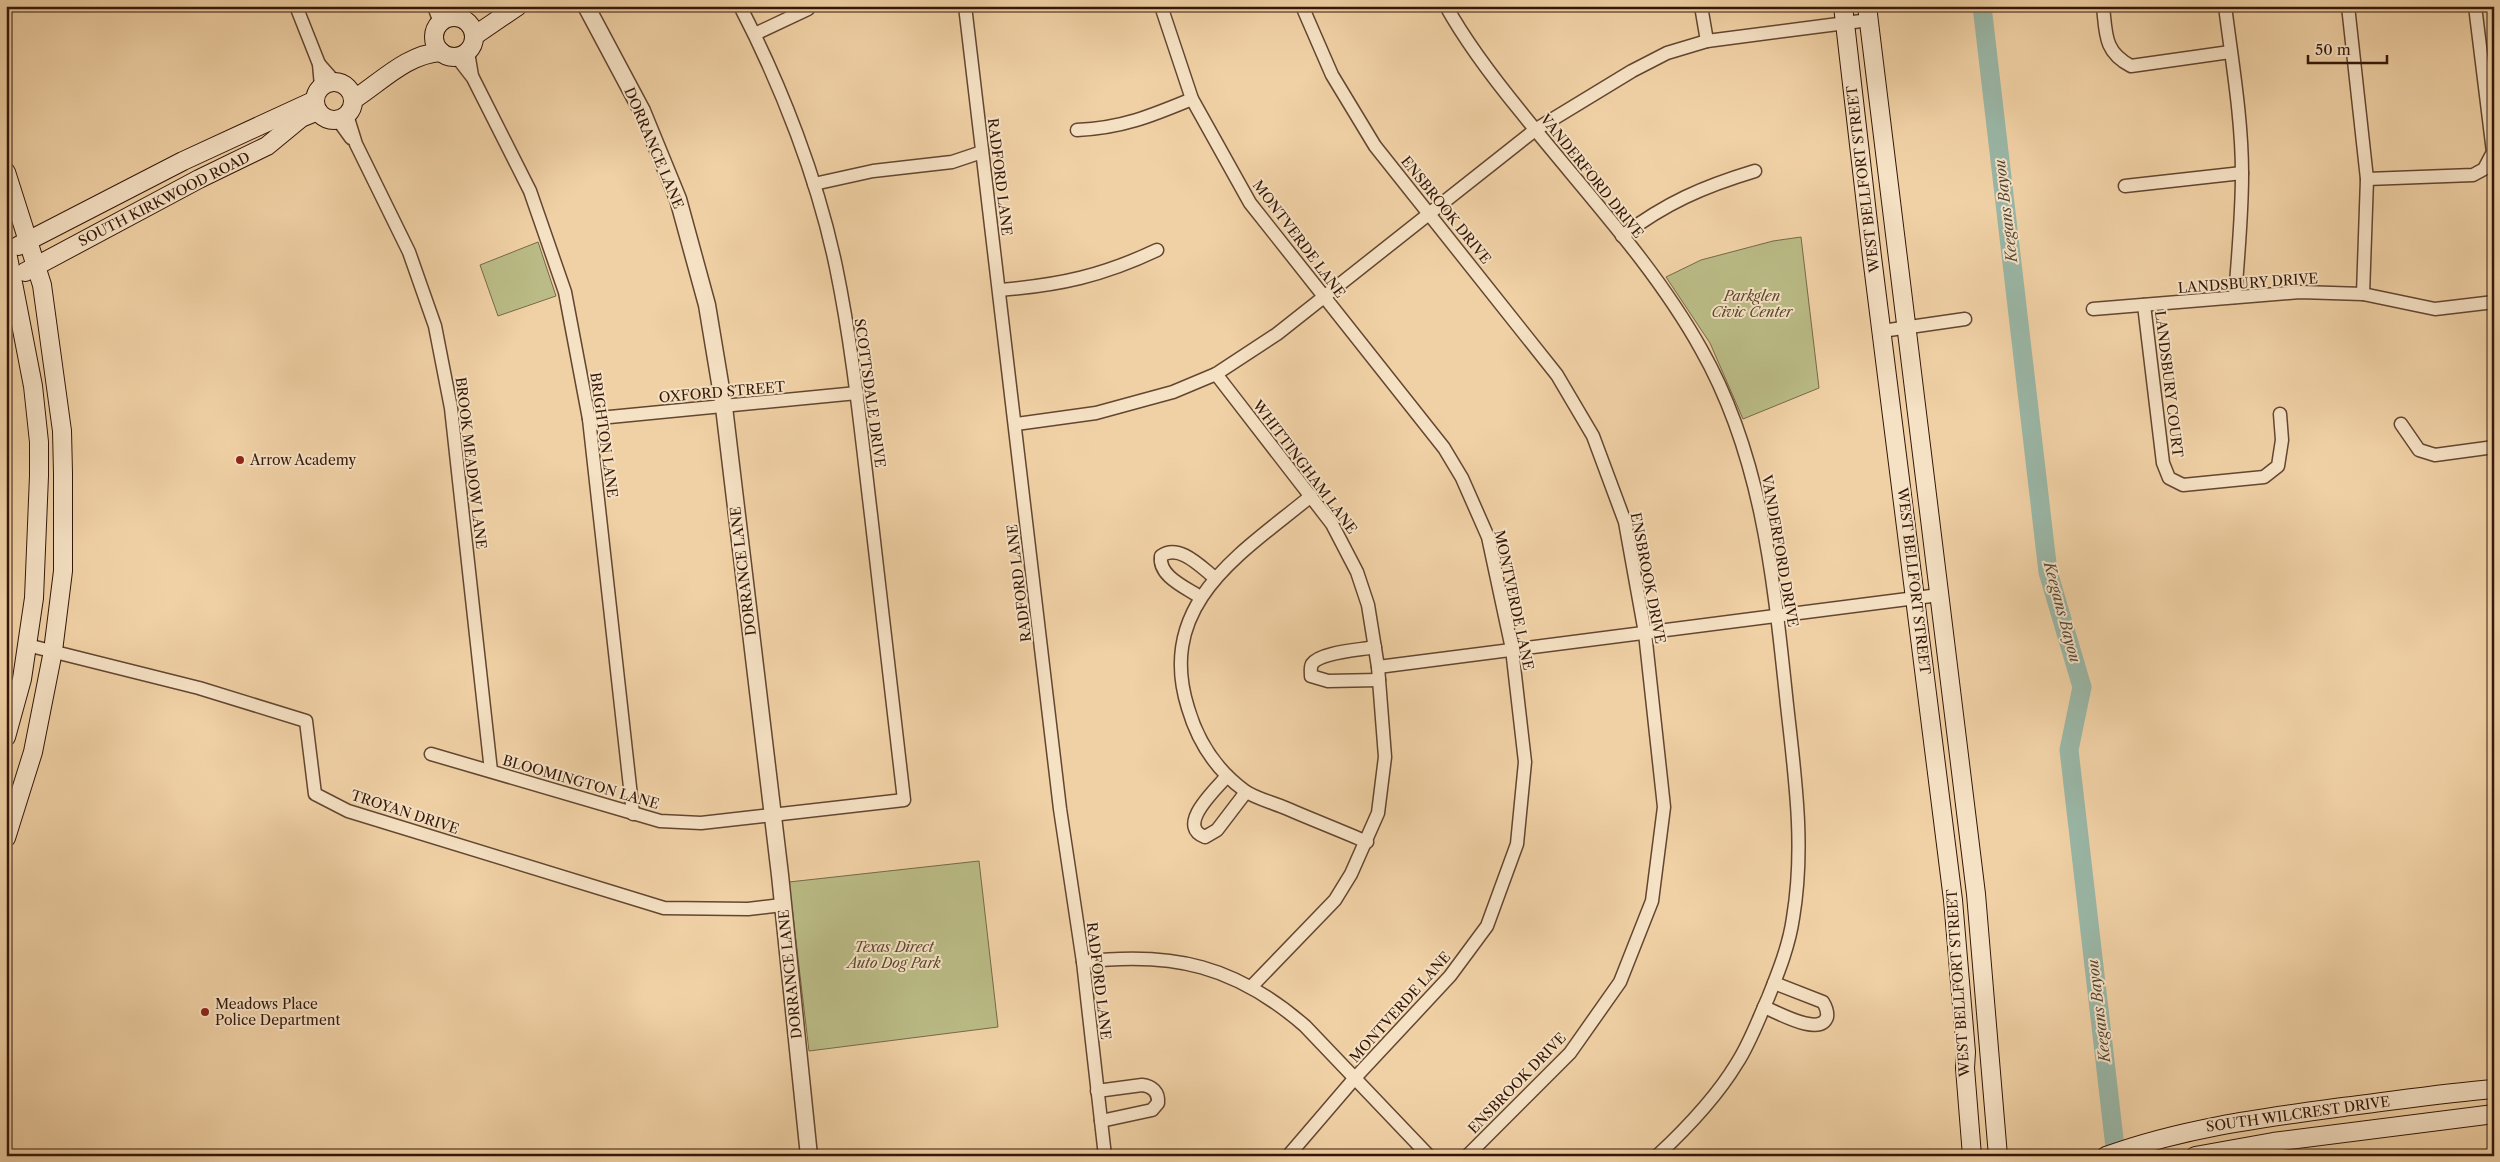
<svg xmlns="http://www.w3.org/2000/svg" width="2500" height="1162" font-family="'Libre Caslon Text',serif">
	<style>
		.green { fill: #babb86; stroke: #776948 }
		.lines { fill: none; stroke-linecap: round; stroke-linejoin: round }
		.river { stroke: #9ab7a7; stroke-width: 19 }
		.minor-casing { stroke: #634630; stroke-width: 15 }
		.tertiary-casing { stroke: #634630; stroke-width: 19 }
		.secondary-casing { stroke: #341709; stroke-width: 20 }
		.minor { stroke: #f5e1c4; stroke-width: 12 }
		.tertiary { stroke: #f5e1c4; stroke-width: 16 }
		.secondary { stroke: #f5e1c4; stroke-width: 18 }
		.poi-dot { fill: #8f2418; stroke: #f5e1c4; stroke-width: 2 }
		.labels { text-anchor: middle; stroke-width: 4; stroke-linejoin: round; paint-order: stroke }
		.street-label { font-size: 14px; fill: #341709; stroke: #f5e1c4 }
		.park-label { font-size: 14px; font-style: italic; fill: #5c482e; stroke: #f5e1c4 }
		.poi-label { font-size: 14px; fill: #341709; stroke: #f5e1c4; text-anchor: start }
		.water-label { font-size: 15px; font-style: italic; fill: #534738; stroke: #f5e1c4 }
	</style>
	<rect width="100%" height="100%" fill="#f0d1a5"/>
	<filter id="stains"><feTurbulence type="fractalNoise" baseFrequency=".004" numOctaves="4"/><feColorMatrix values="0 0 0 0 .2 0 0 0 0 .09 0 0 0 0 .02 0 0 0 .5 -.17"/></filter>
	<radialGradient id="worn" r=".72"><stop offset=".6" stop-color="#630" stop-opacity="0"/><stop offset="1" stop-color="#630" stop-opacity=".3"/></radialGradient>
	<!-- green -->
	<g class="green">
		<polygon points="1801,237 1819,388 1743,419 1710,343 1666,277 1701,260 1773,241"/>
		<polygon points="538,242 556,296 498,316 480,265"/>
		<polygon points="979,861 998,1027 809,1051 789,882"/>
	</g>
	<g class="lines">
		<!-- river -->
		<polyline class="river" points="1982,6 2048,572 2082,687 2069,750 2116,1156"/>
		<!-- minor casing -->
		<g class="minor-casing">
			<g id="minor">
				<polyline points="296,6 319,64 321,86"/>
				<polyline points="434,6 440,23"/>
				<polyline points="441,6 451,17"/>
				<polyline points="965,6 1060,809 1083,962 1105,1156"/>
				<polyline points="1161,6 1192,99 1250,203 1444,448 1462,478 1488,537 1512,649 1525,762 1517,844 1487,926 1450,976 1354,1079 1288,1156"/>
				<polyline points="1302,6 1332,75 1375,146 1557,375 1593,436 1625,522 1645,633 1664,807 1652,901 1620,982 1570,1053 1467,1156"/>
				<path d="M1446 6C1467 44 1494 79 1521 112 1582 189 1653 263 1701 349 1763 458 1774 583 1787 705 1795 777 1805 847 1793 918 1789 946 1778 973 1768 998 1758 1020 1750 1043 1737 1063 1716 1098 1687 1128 1657 1156"/>
				<polyline points="1701,6 1707,41"/>
				<path d="M2103 6C2106 34 2104 52 2131 66L2230 52"/>
				<path d="M2225 6C2232 62 2242 118 2242 174 2242 216 2238 256 2235 297"/>
				<polyline points="2348,6 2367,179 2363,294"/>
				<polyline points="755,34 808,9"/>
				<polyline points="468,52 472,76"/>
				<polyline points="456,56 473,78 530,191 565,292 589,419 633,814"/>
				<polyline points="319,64 334,81"/>
				<polyline points="347,115 356,144 409,252 435,326 451,408 491,771"/>
				<polyline points="338,120 351,138"/>
				<path d="M1077 130C1122 128 1151 116 1192 99"/>
				<polyline points="2367,179 2473,175 2484,169 2493,152 2475,6"/>
				<polyline points="814,184 873,171 952,162 982,152"/>
				<polyline points="2125,186 2242,173"/>
				<path d="M1622 236C1666 203 1702 187 1755 171"/>
				<path d="M1000 290C1060 285 1102 276 1157 250"/>
				<polyline points="2144,305 2163,463 2169,478 2183,485 2264,477 2278,466 2282,440 2280,414"/>
				<polyline points="2093,309 2300,292 2363,294 2435,309 2494,302"/>
				<polyline points="1882,331 1965,319"/>
				<polyline points="1216,374 1332,524 1357,572 1368,605 1378,667 1385,757 1378,813 1351,874 1335,900 1252,986"/>
				<polyline points="589,419 857,393"/>
				<polyline points="1016,424 1096,413 1173,392 1216,374 1277,334 1535,130 1632,71 1667,53 1707,41 1869,20"/>
				<polyline points="2401,424 2419,450 2435,455 2494,447"/>
				<path d="M1311 496C1242 553 1155 603 1188 708 1198 742 1216 770 1245 791 1255 798 1271 802 1283 807 1311 819 1339 830 1367 842"/>
				<path d="M1200 597C1185 587 1158 576 1161 556 1179 543 1201 567 1215 578"/>
				<polyline points="27,645 199,688 306,721 315,794 348,811 664,908 748,909 782,905"/>
				<path d="M1375 647C1360 650 1320 652 1312 664 1310 668 1311 671 1311 676L1328 681 1379 680"/>
				<polyline points="1378,667 1939,595"/>
				<path d="M431 754 660 821 701 823 904 800C893 705 882 610 871 515 861 432 853 349 836 267 818 180 781 85 740 6"/>
				<path d="M1227 776C1216 789 1175 826 1205 837L1217 830 1246 792"/>
				<path d="M1083 962C1173 951 1236 966 1305 1026L1429 1156"/>
				<path d="M1764 1007C1777 1012 1820 1037 1827 1017 1828 1011 1826 1007 1823 1002L1774 983"/>
				<path d="M1097 1091 1142 1085C1152 1086 1159 1092 1158 1103L1152 1110 1101 1121"/>
			</g>
		</g>
		<!-- tertiary casing -->
		<g class="tertiary-casing">
			<polyline id="tertiary" points="586,6 642,111 678,199 707,305 724,407 780,875 809,1156"/>
		</g>
		<!-- secondary casing -->
		<g class="secondary-casing">
			<g id="secondary">
				<polyline points="1843,6 1872,257 1953,900 1966,1052 1965,1068 1972,1156"/>
				<polyline points="1867,6 1976,894 1998,1156"/>
				<circle cx="454" cy="37" r="20"/>
				<polyline points="474,36 518,6"/>
				<circle cx="334" cy="101" r="19"/>
				<path d="M353 100C381 82 407 54 441 52"/>
				<polyline points="6,172 42,285 62,431 63,473 63,571 53,651 33,752 6,838"/>
				<polyline points="18,246 183,161 311,102"/>
				<polyline points="6,247 33,386 39,442 39,476 34,598 22,679 6,737"/>
				<polyline points="25,272 199,179 267,146 301,118 318,111"/>
				<path d="M2106 1156C2183 1128 2262 1118 2343 1107 2393 1101 2443 1093 2494 1089"/>
				<polyline points="2195,1156 2273,1142 2494,1114"/>
			</g>
		</g>
		<!-- minor -->
		<use href="#minor" class="minor"/>
		<!-- tertiary -->
		<use href="#tertiary" class="tertiary"/>
		<!-- secondary -->
		<use href="#secondary" class="secondary"/>
	</g>
	<!-- markers -->
	<g class="poi-dot">
		<circle cx="240" cy="460" r="5"/>
		<circle cx="205" cy="1012" r="5"/>
	</g>
	<g class="labels">
		<!-- street labels -->
		<g class="street-label">
			<text transform="translate(654 148) rotate(67)" y="5">DORRANCE LANE</text>
			<text transform="translate(1592 176) rotate(51)" y="5">VANDERFORD DRIVE</text>
			<text transform="translate(1000 177) rotate(83)" y="5">RADFORD LANE</text>
			<text transform="translate(1863 179) rotate(-97)" y="5">WEST BELLFORT STREET</text>
			<text transform="translate(164 199) rotate(-27)" y="5">SOUTH KIRKWOOD ROAD</text>
			<text transform="translate(1446 210) rotate(51)" y="5">ENSBROOK DRIVE</text>
			<text transform="translate(1299 239) rotate(53)" y="5">MONTVERDE LANE</text>
			<text transform="translate(2248 283) rotate(-4)" y="5">LANDSBURY DRIVE</text>
			<text transform="translate(2169 384) rotate(83)" y="5">LANDSBURY COURT</text>
			<text transform="translate(722 392) rotate(-5)" y="5">OXFORD STREET</text>
			<text transform="translate(870 393) rotate(82)" y="5">SCOTTSDALE DRIVE</text>
			<text transform="translate(604 435) rotate(82)" y="5">BRIGHTON LANE</text>
			<text transform="translate(471 463) rotate(83)" y="5">BROOK MEADOW LANE</text>
			<text transform="translate(1305 467) rotate(53)" y="5">WHITTINGHAM LANE</text>
			<text transform="translate(1780 551) rotate(80)" y="5">VANDERFORD DRIVE</text>
			<text transform="translate(743 571) rotate(-97)" y="5">DORRANCE LANE</text>
			<text transform="translate(1648 578) rotate(79)" y="5">ENSBROOK DRIVE</text>
			<text transform="translate(1914 581) rotate(83)" y="5">WEST BELLFORT STREET</text>
			<text transform="translate(1019 583) rotate(-97)" y="5">RADFORD LANE</text>
			<text transform="translate(1514 600) rotate(78)" y="5">MONTVERDE LANE</text>
			<text transform="translate(581 782) rotate(16)" y="5">BLOOMINGTON LANE</text>
			<text transform="translate(405 812) rotate(18)" y="5">TROYAN DRIVE</text>
			<text transform="translate(790 974) rotate(-96)" y="5">DORRANCE LANE</text>
			<text transform="translate(1099 981) rotate(83)" y="5">RADFORD LANE</text>
			<text transform="translate(1958 983) rotate(-94)" y="5">WEST BELLFORT STREET</text>
			<text transform="translate(1400 1007) rotate(-48)" y="5">MONTVERDE LANE</text>
			<text transform="translate(1517 1083) rotate(-46)" y="5">ENSBROOK DRIVE</text>
			<text transform="translate(2298 1114) rotate(-8)" y="5">SOUTH WILCREST DRIVE</text>
		</g>
		<!-- park labels -->
		<g class="park-label">
			<text x="1752" y="301">Parkglen<tspan x="1752" dy="16">Civic Center</tspan></text>
			<text x="894" y="952">Texas Direct<tspan x="894" dy="16">Auto Dog Park</tspan></text>
		</g>
		<!-- poi labels -->
		<g class="poi-label">
			<text x="250" y="465">Arrow Academy</text>
			<text x="215" y="1009">Meadows Place<tspan x="215" dy="16">Police Department</tspan></text>
		</g>
		<!-- water labels -->
		<g class="water-label">
			<text transform="translate(2006 211) rotate(-97)" y="5">Keegans Bayou</text>
			<text transform="translate(2062 612) rotate(75)" y="5">Keegans Bayou</text>
			<text transform="translate(2099 1011) rotate(-97)" y="5">Keegans Bayou</text>
		</g>
	</g>
	<!-- margin -->
	<rect width="2500" height="1162" fill="none" stroke="#f0d1a5" stroke-width="25"/>
	<rect x="8" y="8" width="2485" height="1147" fill="none" stroke="#341709" stroke-width="2.5"/>
	<rect x="12" y="12" width="2475" height="1137" fill="none" stroke="#341709"/>
	<!-- scale -->
	<path d="M2308 55v8h79v-8" fill="none" stroke="#341709" stroke-width="2.5"/>
	<text x="2315" y="55" font-size="15" fill="#341709" stroke="#f5e1c4" stroke-width="4" paint-order="stroke">50 m</text>
	<rect width="100%" height="100%" filter="url(#stains)"/>
	<rect width="100%" height="100%" fill="url(#worn)"/>
</svg>
